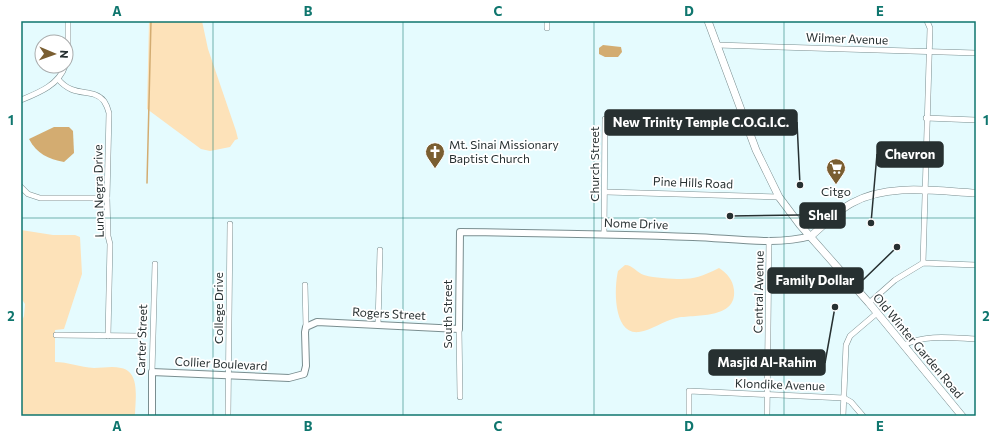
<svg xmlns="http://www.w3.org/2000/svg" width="997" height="437" font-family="Commissioner,sans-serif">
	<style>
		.green { fill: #fde2b9 }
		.water { fill: #d3ac71 }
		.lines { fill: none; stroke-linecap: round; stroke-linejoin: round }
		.stream { stroke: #d3ac71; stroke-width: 1.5 }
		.minor-casing { stroke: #7a8e90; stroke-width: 6 }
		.tertiary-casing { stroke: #7a8e90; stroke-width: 8 }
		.secondary-casing { stroke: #7a8e90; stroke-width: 8 }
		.minor { stroke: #fff; stroke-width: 5 }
		.tertiary { stroke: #fff; stroke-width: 6 }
		.secondary { stroke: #fff; stroke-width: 7 }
		.grid { fill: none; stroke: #0f766e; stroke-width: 1; stroke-opacity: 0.55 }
		.labels { text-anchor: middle; stroke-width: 3.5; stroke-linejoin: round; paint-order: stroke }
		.street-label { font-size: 12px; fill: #273031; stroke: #fff }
		.poi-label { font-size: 12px; fill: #273031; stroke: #fff; text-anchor: start }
		.leader { fill: none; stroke: #273031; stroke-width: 1.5 }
		.callout-dot { fill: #273031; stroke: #fff; stroke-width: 1.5 }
		.callout { fill: #273031; stroke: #273031; stroke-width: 1.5 }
		.callout-label { font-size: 13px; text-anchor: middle; font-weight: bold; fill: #fff }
		.neatline { fill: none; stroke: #0f766e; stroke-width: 1.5 }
		.grid-label { font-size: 13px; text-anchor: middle; font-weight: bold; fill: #0f766e }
	</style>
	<rect width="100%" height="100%" fill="#e5fbfe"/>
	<!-- green -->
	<g class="green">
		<polygon points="149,21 202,21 208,49 236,131 238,139 235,140 230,147 210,151 201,149 147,109"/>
		<path d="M21 230 53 235H75L80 237 82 274 64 329 55 330V362C68 362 80 367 94 368 103 368 112 366 121 368 141 372 135 400 135 416H21V323L24 316 25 304 21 298Z"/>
		<path d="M625 265C633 265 637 273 644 275 650 277 656 277 662 278 689 280 695 280 719 268 727 273 733 280 734 290 737 320 694 314 676 318 663 321 652 330 639 332 613 335 614 288 618 271Z"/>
	</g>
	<!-- water -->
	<g class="water">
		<polygon points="603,45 621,47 622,52 618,57 605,57 599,54 599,48"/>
		<path d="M54 127H69L73 131 74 153 64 162C48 159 37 154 29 139Z"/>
	</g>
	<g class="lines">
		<!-- stream -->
		<polyline class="stream" points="147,183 151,21"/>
		<!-- minor casing -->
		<g class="minor-casing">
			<g id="minor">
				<polyline points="547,21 547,28"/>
				<polyline points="717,45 976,53"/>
				<polyline points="66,62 68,55 68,21"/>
				<path d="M58 79C74 99 93 87 104 101 106 104 108 109 109 113L107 198 108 236 110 244 108 336"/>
				<path d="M21 100C38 93 59 85 65 66"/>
				<polyline points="926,118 976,120"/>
				<polyline points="21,187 28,194 40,198 107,198"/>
				<polyline points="606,192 779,197"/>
				<polyline points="604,234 605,119"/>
				<polyline points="923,263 930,28 927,21"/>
				<polyline points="305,285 306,327"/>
				<polyline points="869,303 895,280 923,263 976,265"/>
				<polyline points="378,325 380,250"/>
				<polyline points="459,329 460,397"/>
				<polyline points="56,335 140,336"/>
				<path d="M904 345C926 334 952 338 976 339"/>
				<polyline points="152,372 155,264"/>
				<polyline points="228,416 230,224"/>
				<polyline points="689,416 689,391 844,398 851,402 863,416"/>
				<polyline points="767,416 769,240"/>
				<polyline points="843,416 846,345 850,336 877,313"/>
			</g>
		</g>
		<!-- tertiary casing -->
		<g class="tertiary-casing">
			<path id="tertiary" d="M152 416V372L289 378 304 374 306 366 305 332 306 327 317 322 459 329 460 232C538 233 616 234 693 237 730 238 776 246 811 236"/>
		</g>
		<!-- secondary casing -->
		<g class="secondary-casing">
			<g id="secondary">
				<polyline points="708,21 756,150 779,197 800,225 869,303 962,416"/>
				<path d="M811 236C824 225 837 211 852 203 888 183 936 191 976 193"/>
			</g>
		</g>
		<!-- minor -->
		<use href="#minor" class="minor"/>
		<!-- tertiary -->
		<use href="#tertiary" class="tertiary"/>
		<!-- secondary -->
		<use href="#secondary" class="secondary"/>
	</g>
	<!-- grid -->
	<path class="grid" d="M213 21V416M403 21V416M594 21V416M784 21V416M21 218H976"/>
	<!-- icons -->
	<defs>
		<g id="church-pin" transform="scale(1)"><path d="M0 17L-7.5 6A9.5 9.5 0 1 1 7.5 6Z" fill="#7a5e31" stroke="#fff"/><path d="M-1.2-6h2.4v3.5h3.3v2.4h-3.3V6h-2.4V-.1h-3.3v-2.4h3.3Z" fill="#fff"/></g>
		<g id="supermarket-pin" transform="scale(1)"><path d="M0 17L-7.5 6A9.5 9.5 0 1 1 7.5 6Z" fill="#7a5e31" stroke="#fff"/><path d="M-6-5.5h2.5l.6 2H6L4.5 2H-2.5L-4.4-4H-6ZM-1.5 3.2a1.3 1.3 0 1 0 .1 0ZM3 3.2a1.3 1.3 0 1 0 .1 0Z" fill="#fff"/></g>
	</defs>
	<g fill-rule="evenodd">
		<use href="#church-pin" x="435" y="152"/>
		<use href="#supermarket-pin" x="836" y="168"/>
	</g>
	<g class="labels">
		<!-- street labels -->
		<g class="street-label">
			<text transform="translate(847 39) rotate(2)" y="4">Wilmer Avenue</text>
			<text transform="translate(595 164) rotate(-90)" y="4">Church Street</text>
			<text transform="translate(693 183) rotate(2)" y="4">Pine Hills Road</text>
			<text transform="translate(99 191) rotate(-91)" y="4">Luna Negra Drive</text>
			<text transform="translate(636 224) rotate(2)" y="4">Nome Drive</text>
			<text transform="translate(759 292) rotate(-89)" y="4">Central Avenue</text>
			<text transform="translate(219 308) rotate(-90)" y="4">College Drive</text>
			<text transform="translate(389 314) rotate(3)" y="4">Rogers Street</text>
			<text transform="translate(448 314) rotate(-90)" y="4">South Street</text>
			<text transform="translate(142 340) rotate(-88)" y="4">Carter Street</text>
			<text transform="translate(918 346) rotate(50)" y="4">Old Winter Garden Road</text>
			<text transform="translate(221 364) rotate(3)" y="4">Collier Boulevard</text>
			<text transform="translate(780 385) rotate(2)" y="4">Klondike Avenue</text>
		</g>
		<!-- poi labels -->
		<g class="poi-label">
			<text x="449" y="149">Mt. Sinai Missionary<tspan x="449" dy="14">Baptist Church</tspan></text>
			<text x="836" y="196" text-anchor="middle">Citgo</text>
		</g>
	</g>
	<!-- callouts -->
	<path class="leader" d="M800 185L797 122M871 223L877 154M730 216L800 215M897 247L863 280M835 307L825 363"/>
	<g class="callout-dot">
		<circle cx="800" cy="185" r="4"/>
		<circle cx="871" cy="223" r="4"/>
		<circle cx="730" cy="216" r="4"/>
		<circle cx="897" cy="247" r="4"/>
		<circle cx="835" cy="307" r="4"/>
	</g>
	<g class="callout">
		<rect x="605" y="110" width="192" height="25" rx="4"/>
		<rect x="877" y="142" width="66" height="25" rx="4"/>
		<rect x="800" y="203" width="45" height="25" rx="4"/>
		<rect x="768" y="268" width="95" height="25" rx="4"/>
		<rect x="709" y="350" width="116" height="25" rx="4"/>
	</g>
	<g class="callout-label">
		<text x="701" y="127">New Trinity Temple C.O.G.I.C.</text>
		<text x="910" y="159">Chevron</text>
		<text x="823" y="220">Shell</text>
		<text x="815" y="285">Family Dollar</text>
		<text x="767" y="367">Masjid Al-Rahim</text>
	</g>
	<!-- border -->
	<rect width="997" height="437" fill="none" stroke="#ffffff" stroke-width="44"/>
	<!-- north arrow -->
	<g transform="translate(54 54) rotate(92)"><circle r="19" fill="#ffffff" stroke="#a9acad"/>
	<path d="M0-3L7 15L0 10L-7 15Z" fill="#7a5e31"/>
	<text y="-6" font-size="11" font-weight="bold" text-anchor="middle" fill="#273031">N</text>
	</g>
	<rect x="22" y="22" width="953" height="393" class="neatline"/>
	<g class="grid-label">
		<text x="117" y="16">A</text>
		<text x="308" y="16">B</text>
		<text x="498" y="16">C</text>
		<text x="689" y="16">D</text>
		<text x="880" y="16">E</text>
		<text x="11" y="125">1</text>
		<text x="986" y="125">1</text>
		<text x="11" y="321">2</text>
		<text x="986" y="321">2</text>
		<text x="117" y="431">A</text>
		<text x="308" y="431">B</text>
		<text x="498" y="431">C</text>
		<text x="689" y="431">D</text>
		<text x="880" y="431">E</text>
	</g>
</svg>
